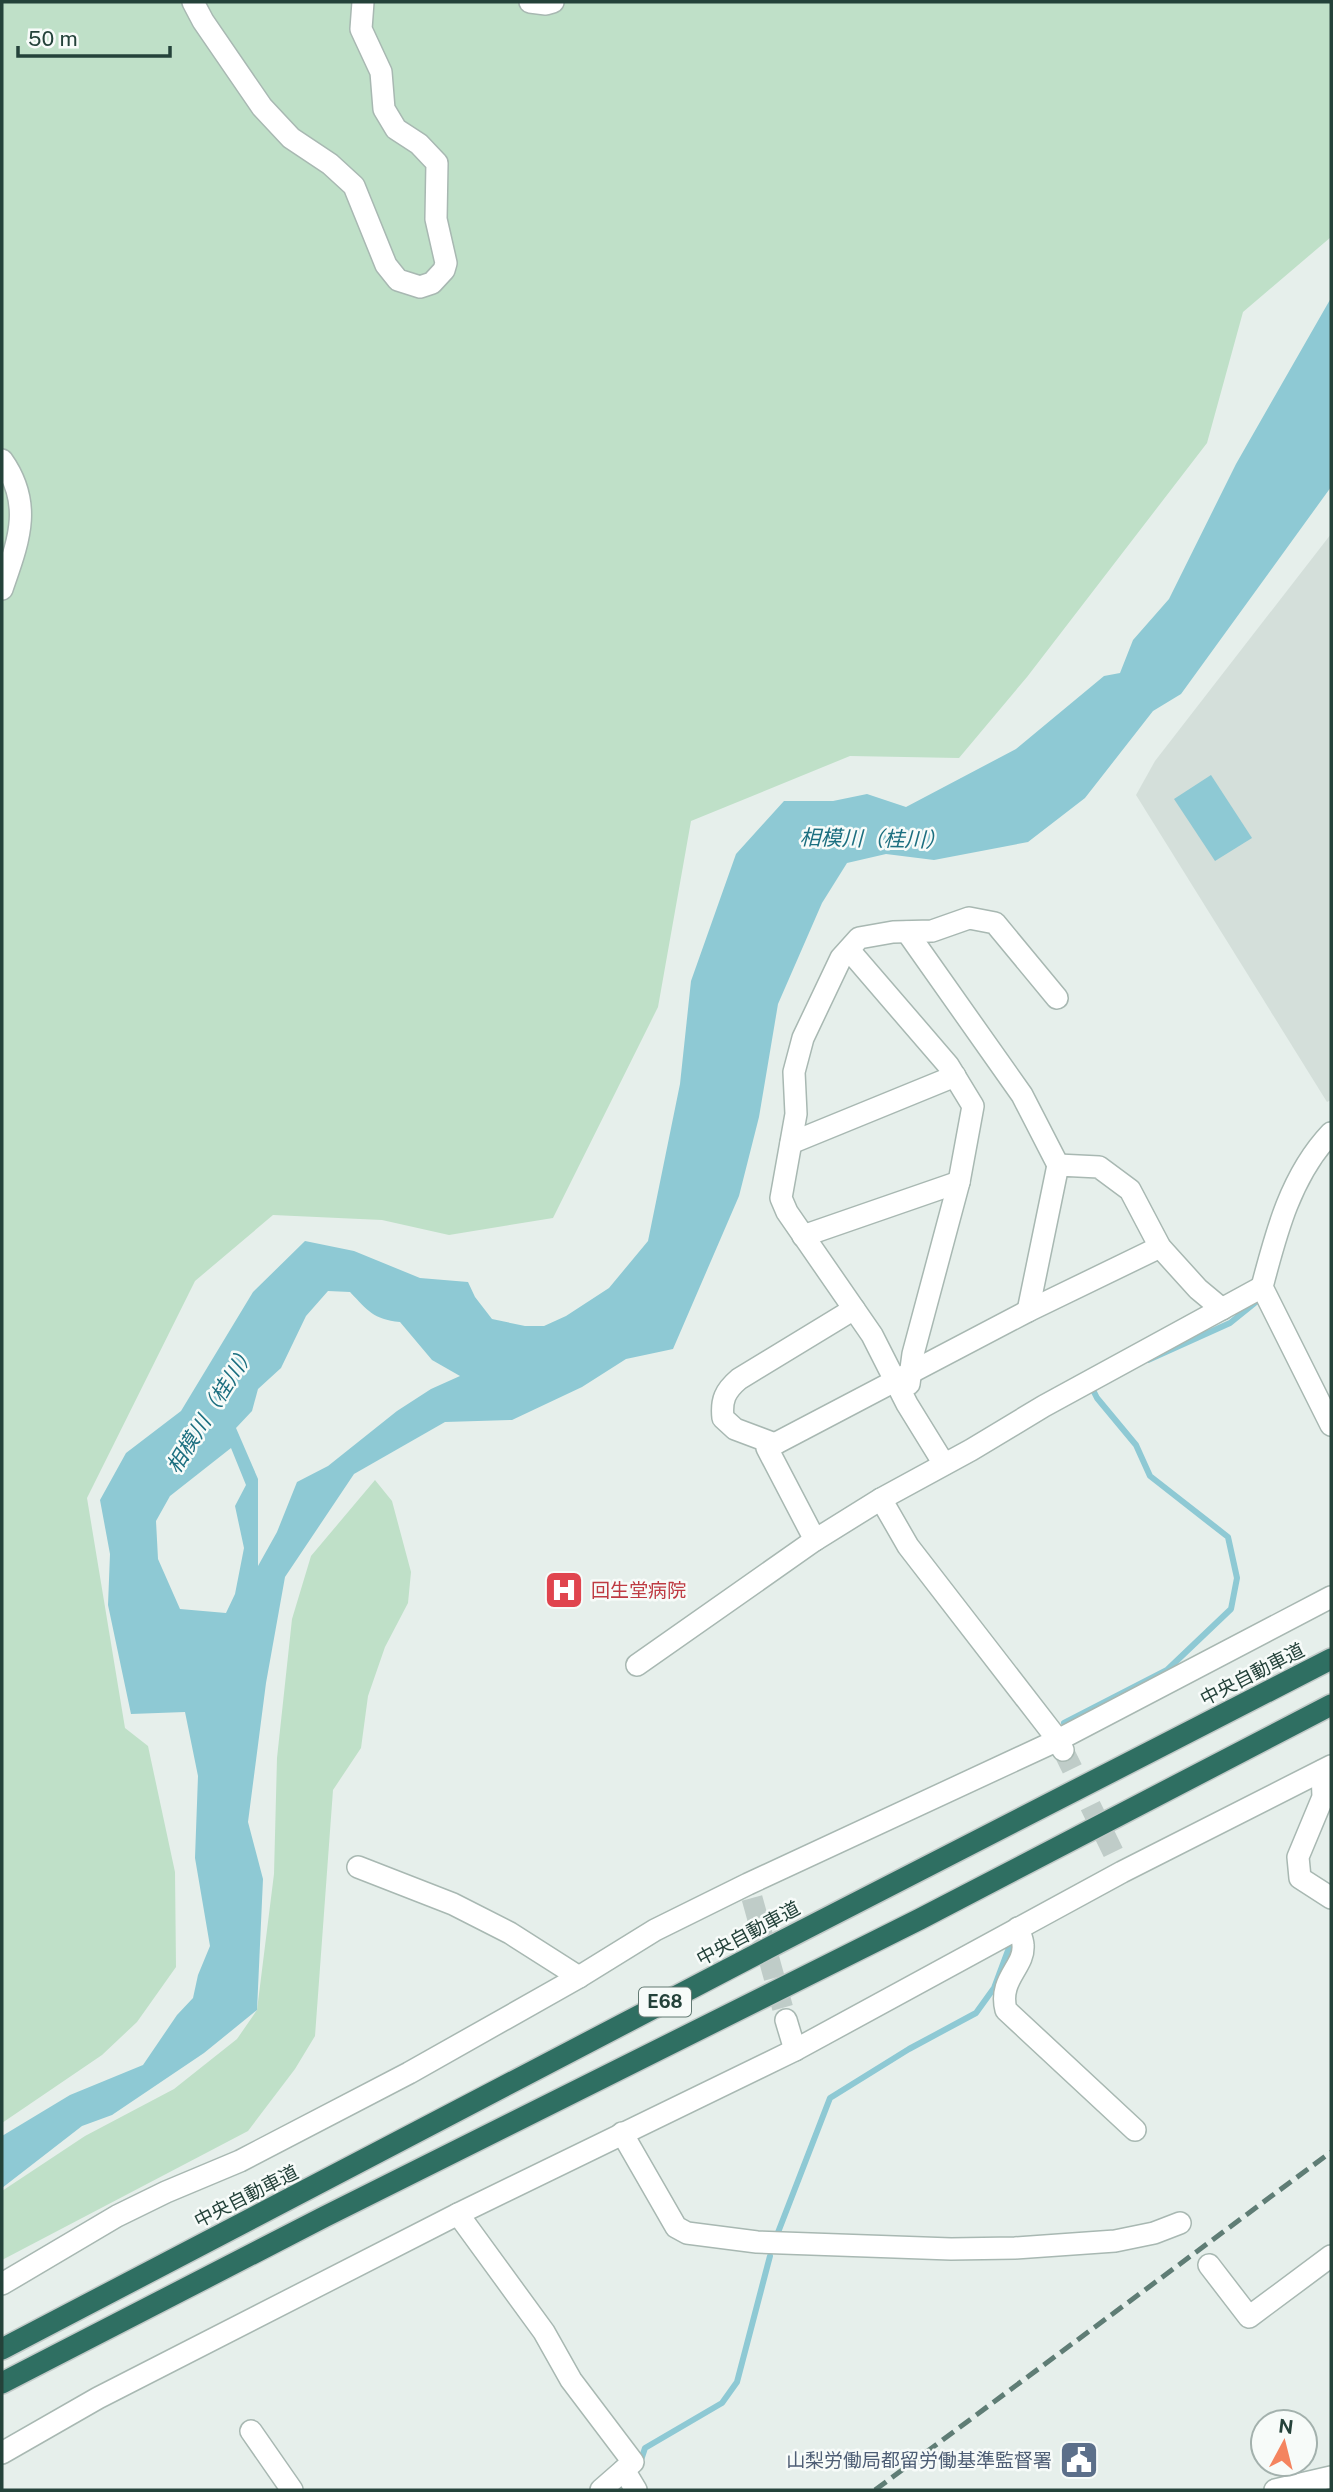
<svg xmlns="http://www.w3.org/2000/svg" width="1333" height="2492" font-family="'Public Sans','Noto Sans JP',sans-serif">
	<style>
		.built { fill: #d4dfda }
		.green { fill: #bfe0c8 }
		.water { fill: #8ec9d4; fill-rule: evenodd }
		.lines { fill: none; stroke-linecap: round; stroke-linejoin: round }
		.stream { stroke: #8ec9d4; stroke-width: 6 }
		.minor-tunnel { stroke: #bfccc8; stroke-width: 21; stroke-dasharray: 21 10; stroke-linecap: butt }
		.minor-casing { stroke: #a8b8b2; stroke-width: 24 }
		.highway-casing { stroke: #c2cac8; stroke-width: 24 }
		.minor { stroke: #fff; stroke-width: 21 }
		.highway { stroke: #2f6f62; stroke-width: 21 }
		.rail { stroke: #5f7d75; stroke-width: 5; stroke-dasharray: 14 7; stroke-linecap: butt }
		.labels { text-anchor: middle; stroke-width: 5; stroke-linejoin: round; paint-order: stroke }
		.shield { fill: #f7fbf9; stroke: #637a73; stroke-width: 2 }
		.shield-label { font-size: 18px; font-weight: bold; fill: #24423a }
		.health-label { font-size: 19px; fill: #be3a42; stroke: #f7fbf9; text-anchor: start }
		.street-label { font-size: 19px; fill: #24423a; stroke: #f7fbf9 }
		.service-label { font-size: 19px; fill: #4e5e75; stroke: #f7fbf9; text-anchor: end }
		.water-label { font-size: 21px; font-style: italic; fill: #1c6f80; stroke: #f7fbf9 }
	</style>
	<rect width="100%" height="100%" fill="#e6efeb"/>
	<!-- built -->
	<polygon class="built" points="1331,534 1331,1100 1327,1102 1136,795 1155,761"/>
	<!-- green -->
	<g class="green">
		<polygon points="2,2 1331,2 1331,237 1243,312 1207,443 1027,677 959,758 850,756 691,821 658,1007 553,1218 449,1235 382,1220 273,1215 195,1281 87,1498 125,1728 148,1746 175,1872 176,1967 137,2022 102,2055 2,2123"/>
		<polygon points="375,1480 392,1501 411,1572 408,1603 385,1647 368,1696 361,1748 333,1790 315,2036 295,2069 248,2131 2,2260 2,2191 85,2136 174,2089 237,2039 257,2010 274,1874 277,1758 292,1619 311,1556"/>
	</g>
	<!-- water -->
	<g class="water">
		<path d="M1331 298V487L1181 694 1153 711 1085 798 1028 842 934 860 886 854 847 863 822 903 778 1004 759 1117 739 1196 673 1349 626 1359 582 1387 512 1420 445 1422 354 1474 285 1577 266 1683 248 1822 263 1879 257 2010 204 2053 112 2115 82 2126 2 2188V2136L70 2095 143 2065 177 2015 193 1998 198 1975 210 1946 195 1858 198 1776 185 1712 131 1714 108 1605 110 1554 100 1500 126 1453 181 1411 253 1292 305 1241 354 1251 420 1278 468 1282 475 1297 492 1319 525 1326H544L566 1316 609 1288 648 1241 680 1084 691 981 736 854 784 801H833L867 794 906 807 1016 749 1104 676 1120 673 1133 640 1169 599 1236 464ZM328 1291 350 1292C368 1311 373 1319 400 1322L432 1360 460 1376 431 1389 397 1411 328 1466 297 1482 277 1532 258 1566V1479L236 1428 252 1411 258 1389 281 1368 306 1316ZM231 1448 246 1485 235 1506 244 1548 235 1594 226 1613 180 1609 158 1559 156 1521 170 1496Z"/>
		<polygon points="1211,775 1252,838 1215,861 1174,799"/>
	</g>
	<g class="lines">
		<!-- stream -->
		<g class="stream">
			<polyline points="1148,1360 1230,1323 1261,1298"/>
			<polyline points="1064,1723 1167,1670 1231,1609 1237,1578 1228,1537 1150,1476 1136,1445 1097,1398 1091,1386 1094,1385"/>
			<polyline points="777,2235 830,2098 909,2049 976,2013 994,1988 1013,1937"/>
			<polyline points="640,2463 645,2448 722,2403 737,2382 770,2256"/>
		</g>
		<!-- minor-tunnel -->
		<g class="minor-tunnel">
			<polyline points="1063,1750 1115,1856"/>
			<polyline points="752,1898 786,2020"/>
		</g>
		<!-- minor casing -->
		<g class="minor-casing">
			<g id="minor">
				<polyline points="193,2 203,21 262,107 291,138 330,164 354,186 386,265 398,280 420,287 432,283 444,270 446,263 436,219 437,163 419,144 396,129 384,109 381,72 361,29 363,2"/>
				<polyline points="530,2 546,4 553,2"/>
				<path d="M2 460C34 505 18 542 2 589"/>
				<polyline points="907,932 1022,1095 1058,1165"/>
				<polyline points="849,950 948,1065 973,1106 959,1182 913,1354 909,1384"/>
				<path d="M1331 1133C1291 1175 1276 1233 1262 1287L1331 1425"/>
				<polyline points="791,1143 955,1076"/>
				<polyline points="803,1236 959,1182"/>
				<polyline points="1028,1311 1058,1165 1099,1167 1130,1190 1160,1247 1198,1289 1222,1309"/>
				<path d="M775 1444 735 1429 723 1418C721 1400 725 1391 739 1379L854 1309"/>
				<polyline points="944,1464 907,1404 872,1335 787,1212 781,1198 796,1114 794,1072 803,1038 841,958 859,938 893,932 932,931 969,918 995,923 1057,998"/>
				<polyline points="815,1540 767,1448 1028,1311 1160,1247"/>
				<polyline points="637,1665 815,1540 881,1499"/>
				<polyline points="1063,1750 1058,1740 908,1546 881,1499 971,1450 1044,1406 1262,1287"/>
				<polyline points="1322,1771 1323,1797 1298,1857 1300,1878 1331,1898"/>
				<polyline points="358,1867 453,1904 510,1933 579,1977"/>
				<path d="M1018 1928C1020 1934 1023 1940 1023 1945 1025 1967 998 1979 1006 2010L1135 2130"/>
				<polyline points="786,2020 795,2050"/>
				<polyline points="622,2133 676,2227 687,2233 757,2242 951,2249 1015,2248 1115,2241 1154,2233 1180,2223"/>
				<polyline points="458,2214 544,2332 571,2380 633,2462 601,2490"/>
				<polyline points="1209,2265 1249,2317 1331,2256"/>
				<polyline points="2,2284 117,2216 166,2192 240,2161 409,2073 579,1977 655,1930 748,1884 1058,1740 1331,1597"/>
				<polyline points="251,2431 292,2490"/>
				<polyline points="2,2453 98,2398 458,2214 795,2050 1122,1872 1331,1766"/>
				<polyline points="624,2470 636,2490"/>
				<polyline points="1275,2490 1331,2477"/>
			</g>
		</g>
		<!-- highway casing -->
		<g class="highway-casing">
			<g id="highway">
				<polyline points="2,2349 778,1943 1331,1659"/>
				<polyline points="2,2383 324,2217 920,1919 1331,1705"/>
			</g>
		</g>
		<!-- minor -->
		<use href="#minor" class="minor"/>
		<!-- highway -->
		<use href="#highway" class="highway"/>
		<!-- rail -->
		<polyline class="rail" points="875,2490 1331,2152"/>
	</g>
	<!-- icons -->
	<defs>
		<g id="hospital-square" transform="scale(2.0125)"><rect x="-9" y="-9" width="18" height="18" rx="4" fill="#e0444e" stroke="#f7fbf9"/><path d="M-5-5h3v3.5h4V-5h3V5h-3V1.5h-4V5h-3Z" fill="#fff"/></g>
		<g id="civic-square" transform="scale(2.0125)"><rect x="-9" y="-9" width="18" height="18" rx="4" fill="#5c6f8a" stroke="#f7fbf9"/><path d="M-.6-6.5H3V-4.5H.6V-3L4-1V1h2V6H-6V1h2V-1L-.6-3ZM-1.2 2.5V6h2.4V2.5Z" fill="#fff"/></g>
	</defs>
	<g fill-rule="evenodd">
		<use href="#hospital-square" x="564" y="1590"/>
		<use href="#civic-square" x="1079" y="2460"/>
	</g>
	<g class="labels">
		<!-- shield labels -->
		<rect class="shield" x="639" y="1987.5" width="52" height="29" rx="5"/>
		<g class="shield-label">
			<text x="665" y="2008">E68</text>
		</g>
		<!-- health labels -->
		<g class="health-label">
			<text x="591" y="1597">回生堂病院</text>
		</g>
		<!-- street labels -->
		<g class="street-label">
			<text transform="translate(1252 1674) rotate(-27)" y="7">中央自動車道</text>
			<text transform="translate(748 1933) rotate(-28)" y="7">中央自動車道</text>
			<text transform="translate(246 2196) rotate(-27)" y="7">中央自動車道</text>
		</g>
		<!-- service labels -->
		<g class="service-label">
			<text x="1052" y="2467">山梨労働局都留労働基準監督署</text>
		</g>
		<!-- water labels -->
		<g class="water-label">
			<text transform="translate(873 839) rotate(1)" y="7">相模川（桂川）</text>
			<text transform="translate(211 1409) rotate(-58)" y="7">相模川（桂川）</text>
		</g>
	</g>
	<!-- border -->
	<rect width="1333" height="2492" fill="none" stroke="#24423a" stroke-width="7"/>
	<!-- north arrow -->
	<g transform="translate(1284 2443) rotate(7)"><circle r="33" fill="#f7fbf9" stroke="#a3b1ad" stroke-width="2"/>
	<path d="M0-5L12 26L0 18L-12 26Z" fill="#f4845f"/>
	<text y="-10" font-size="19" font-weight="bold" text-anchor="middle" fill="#24423a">N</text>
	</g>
	<!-- scale -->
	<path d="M18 46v10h152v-10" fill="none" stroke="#24423a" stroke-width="3.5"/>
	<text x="28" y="46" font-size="21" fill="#24423a" stroke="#f7fbf9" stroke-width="5" paint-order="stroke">50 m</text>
</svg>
